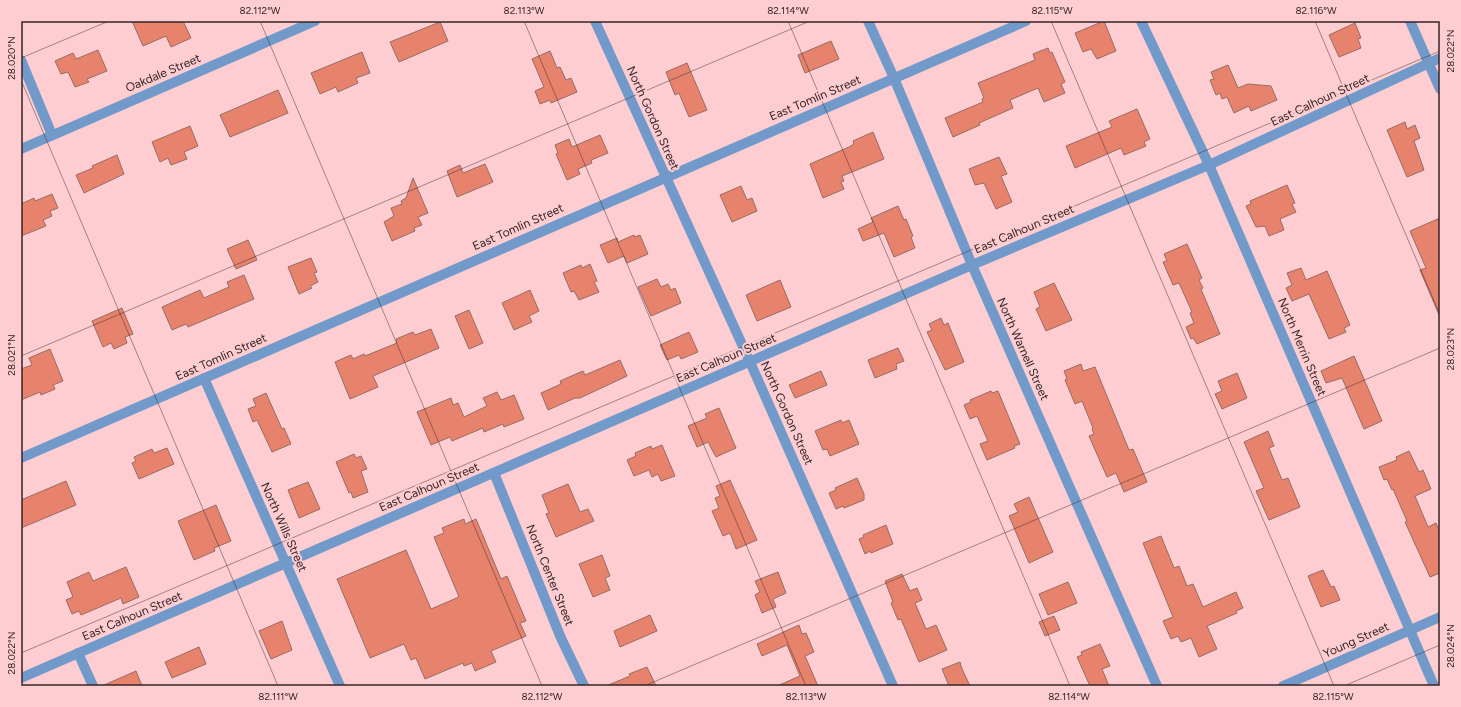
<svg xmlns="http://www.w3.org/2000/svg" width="1461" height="707" font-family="Figtree,sans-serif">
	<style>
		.building { fill: #e7826d; stroke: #966c63 }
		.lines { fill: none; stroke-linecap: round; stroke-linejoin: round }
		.minor { stroke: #719aca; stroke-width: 10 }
		.ticks { fill: none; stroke: #362426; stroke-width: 1; stroke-opacity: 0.45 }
		.labels { text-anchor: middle; stroke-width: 4; stroke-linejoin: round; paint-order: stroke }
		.street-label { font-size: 12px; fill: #362426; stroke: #fecdd1 }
		.neatline { fill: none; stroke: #362426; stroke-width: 1.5 }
		.ticks-label { font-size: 10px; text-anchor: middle; fill: #362426 }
	</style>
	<rect width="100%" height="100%" fill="#fecdd1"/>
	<!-- building -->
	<g class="building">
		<polygon points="132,21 183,21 191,38 171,47 166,36 143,46"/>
		<polygon points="1104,21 1116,51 1097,59 1091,49 1083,52 1075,33"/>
		<polygon points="440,22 448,41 399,62 390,42"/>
		<polygon points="1355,23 1361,38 1358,39 1361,48 1339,57 1329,35"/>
		<polygon points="831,41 839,59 805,73 798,55"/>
		<polygon points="1048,48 1050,53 1052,52 1065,82 1061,84 1065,93 1044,102 1038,88 1010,100 1013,108 979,123 980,125 953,137 945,118 983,102 982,99 984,98 978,83 1035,60 1033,54"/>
		<polygon points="98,50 107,71 87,79 89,82 75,87 68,72 61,74 55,61 73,53 76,59"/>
		<polygon points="550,51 557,68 560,67 566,80 571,78 577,92 551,103 550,100 540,104 535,91 544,87 532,59"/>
		<polygon points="362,52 370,73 356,78 358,83 338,92 336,87 320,94 311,73"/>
		<polygon points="687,63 707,110 689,117 679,93 675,95 666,72"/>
		<polygon points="1228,65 1238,88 1248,84 1271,86 1277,100 1251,111 1249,106 1234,113 1227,97 1222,99 1220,93 1216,95 1210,80 1214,79 1211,72"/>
		<polygon points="278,90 288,113 230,137 220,115"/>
		<polygon points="1137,109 1150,139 1144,142 1146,146 1124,155 1121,148 1075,168 1066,146 1112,127 1109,121"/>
		<polygon points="1405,122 1407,129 1415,125 1420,138 1414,141 1424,170 1407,177 1387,130"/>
		<polygon points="190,126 198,146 184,152 187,159 171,165 168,158 160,162 152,142"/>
		<polygon points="873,132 884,159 842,176 844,181 841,182 844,189 823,198 810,164 849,147 854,144 853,141"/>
		<polygon points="600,135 608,153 591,160 592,163 578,169 580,174 567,180 556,154 558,153 555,145 569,139 572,147"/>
		<polygon points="117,155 124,174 84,193 76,175 93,168 92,166"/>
		<polygon points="999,157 1007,174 1001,176 1012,202 996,209 984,183 975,185 969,169"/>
		<polygon points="485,164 493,182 457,197 447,171 460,165 463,173"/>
		<polygon points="413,178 428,213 418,217 422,225 414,228 415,231 392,241 384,222 394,216 391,208 402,204 401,201 406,198"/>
		<polygon points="1287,185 1295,203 1292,204 1296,212 1280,219 1284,230 1269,236 1265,226 1256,227 1246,206 1251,204 1250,201"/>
		<polygon points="741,186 747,200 752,198 757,211 732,222 720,195"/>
		<polygon points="52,194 58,208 50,211 52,216 43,220 46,226 21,236 21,204 34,198 35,201"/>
		<polygon points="898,206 904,220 906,219 913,236 911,237 915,248 894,257 884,233 863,241 858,229 873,222 871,218"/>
		<polygon points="1440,218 1440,317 1420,270 1426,268 1410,231"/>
		<polygon points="634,235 635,237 640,235 648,254 627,263 624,256 608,263 600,245 617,238 618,242"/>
		<polygon points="248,240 257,260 236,269 227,249"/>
		<polygon points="1187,244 1202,278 1199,280 1203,288 1201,289 1220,334 1197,344 1193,338 1191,339 1186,327 1194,323 1190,313 1192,312 1179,283 1173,285 1163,262 1167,261 1164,254"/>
		<polygon points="311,258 317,272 314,273 318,282 310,286 312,288 299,294 288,267"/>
		<polygon points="590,264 597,281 594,282 599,292 579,300 574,291 571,292 563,273 581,265 582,268"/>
		<polygon points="1301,268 1306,280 1327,271 1350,325 1344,328 1346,332 1329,339 1309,294 1292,301 1286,288 1292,285 1287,273"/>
		<polygon points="244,275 254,299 188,327 186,324 172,330 162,307 200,290 204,298 229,287 227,282"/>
		<polygon points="657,279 661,287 668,284 671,290 675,288 681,303 651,316 638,287"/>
		<polygon points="780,280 791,307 757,321 746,295"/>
		<polygon points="1054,283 1072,320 1046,331 1036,309 1040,307 1034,292"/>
		<polygon points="530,290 539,311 529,316 532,322 514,330 502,303"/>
		<polygon points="122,308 133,334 125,337 127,343 114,349 111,343 103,347 92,321"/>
		<polygon points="469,310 483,343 469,349 455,316"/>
		<polygon points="941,318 944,325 948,323 964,362 945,370 927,332 932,330 929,324"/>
		<polygon points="431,329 439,348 373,376 378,387 350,399 335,362 351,355 353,359 364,354 365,356 397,343 396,339 413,332 415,335"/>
		<polygon points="689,332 698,352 681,359 679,355 667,360 660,345"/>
		<polygon points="898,348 904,361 896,364 897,369 875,378 868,360"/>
		<polygon points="50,349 63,381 53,385 55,389 41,395 40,392 21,400 21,369 32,365 29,358"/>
		<polygon points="1354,356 1382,421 1364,429 1342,378 1326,383 1321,371"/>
		<polygon points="620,360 627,376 580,398 575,398 548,410 541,393 561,384 560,381 583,371 585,375"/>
		<polygon points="1081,364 1083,371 1095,367 1129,450 1133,449 1147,482 1124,492 1116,473 1107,477 1089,436 1094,434 1092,429 1093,428 1082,401 1075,404 1065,380 1067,379 1064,371"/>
		<polygon points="821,371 827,385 795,398 789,385"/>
		<polygon points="1237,373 1247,398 1222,409 1215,394 1222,391 1218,381"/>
		<polygon points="991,391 992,393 998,391 1020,444 1014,446 1015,448 987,460 980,444 988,441 987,439 977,416 970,419 964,405 971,402 970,400"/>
		<polygon points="497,392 501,400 514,395 524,419 504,427 503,424 484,432 483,428 452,441 450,437 431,445 417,412 451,398 453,405 458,403 464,417 487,406 483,398"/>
		<polygon points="266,393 282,429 284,428 291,444 272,452 257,420 253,422 248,409 256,406 253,399"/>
		<polygon points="719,408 736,448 716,457 708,442 697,447 688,426 707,418 705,414"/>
		<polygon points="841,420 842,423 849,420 859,444 830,456 827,449 823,450 815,431"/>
		<polygon points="1268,431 1274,446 1269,448 1282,480 1288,478 1300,507 1269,520 1256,491 1264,488 1244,442"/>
		<polygon points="662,445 675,476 661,481 658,474 652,477 649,470 634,476 627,460 636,456 635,453 651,446 652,449"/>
		<polygon points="167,448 174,464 139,479 132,463 136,461 134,457 152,449 154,453"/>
		<polygon points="1409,451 1419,472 1423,470 1431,489 1415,496 1428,527 1436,523 1440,533 1440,573 1430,577 1405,522 1407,521 1393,489 1392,490 1387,479 1384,480 1379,467 1397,460 1396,457"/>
		<polygon points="354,454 356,458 361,456 367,469 361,471 368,492 353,498 351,492 349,493 336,462"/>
		<polygon points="857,478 864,494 864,500 844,508 843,506 836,509 829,493 836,490 835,488"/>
		<polygon points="730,480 757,540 736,549 730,533 723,536 712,511 719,508 715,498 720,496 716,486"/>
		<polygon points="66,481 76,505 21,528 21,500"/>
		<polygon points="308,482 320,509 299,518 288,490"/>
		<polygon points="568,484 580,512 588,509 594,521 556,537 546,514 549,513 542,495"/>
		<polygon points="1029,497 1053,552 1029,563 1009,516 1018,512 1014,504"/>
		<polygon points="216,505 231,541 214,548 215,551 194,560 178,521"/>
		<polygon points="464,519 465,524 476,519 501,579 507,576 526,621 520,623 526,636 491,651 496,662 475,671 472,663 464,666 463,663 425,679 416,658 411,660 404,644 370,658 337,579 406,550 431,609 459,597 434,537 444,533 442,528"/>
		<polygon points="886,525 893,544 871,553 870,551 865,554 859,539 864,537 863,535"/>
		<polygon points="1161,536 1174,568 1179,566 1187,586 1193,584 1203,607 1236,592 1243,608 1236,611 1237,613 1207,626 1217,649 1199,657 1191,638 1181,642 1178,636 1171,639 1163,621 1173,617 1143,543"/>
		<polygon points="602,555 610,576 605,578 610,590 593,597 579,564"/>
		<polygon points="126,567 139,597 123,604 121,598 81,615 79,611 72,614 66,600 73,597 67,582 89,572 93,581"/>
		<polygon points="1323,570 1331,587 1334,586 1340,600 1321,607 1308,576"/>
		<polygon points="778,572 786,593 773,599 776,607 762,613 755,595 760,592 755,581"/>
		<polygon points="902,574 910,591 917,588 922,600 915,603 926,629 936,625 947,650 919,662 901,619 898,620 891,603 893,602 885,581"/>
		<polygon points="1068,582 1077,603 1048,615 1039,594"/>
		<polygon points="650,615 657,631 620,647 614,631"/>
		<polygon points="1054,616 1060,630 1045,636 1039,622"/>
		<polygon points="282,621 292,650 271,659 259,631"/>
		<polygon points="799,625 802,634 806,633 814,652 805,656 818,686 777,686 800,676 787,645 762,656 757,644"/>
		<polygon points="1100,644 1110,666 1102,669 1109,686 1090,686 1077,657 1082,655 1081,652"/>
		<polygon points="199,647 206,664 172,678 165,662"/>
		<polygon points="960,662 962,669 970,686 949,686 942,669"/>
		<polygon points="647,667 656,686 606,686 630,676 629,674"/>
		<polygon points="136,671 142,686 102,686"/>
	</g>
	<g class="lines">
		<!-- minor -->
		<g class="minor">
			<polyline points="595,21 750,362 893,686"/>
			<polyline points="868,21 894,78 972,265 1157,686"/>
			<polyline points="1141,21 1209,165 1434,686"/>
			<polyline points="1410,21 1440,89"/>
			<polyline points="21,60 52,135"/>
			<polyline points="21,149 315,21"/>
			<polyline points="204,378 340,686"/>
			<polyline points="21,458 1026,21"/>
			<polyline points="494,473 561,638 584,686"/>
			<polyline points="78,653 93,686"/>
			<polyline points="21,678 972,265 1209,165 1440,58"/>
			<polyline points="1283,686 1440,617"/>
		</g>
	</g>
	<!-- ticks -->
	<path class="ticks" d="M260 21 542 686M524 21 806 686M788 21 1070 686M1051 21 1334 686M1315 21 1440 315M21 58 109 21M21 80 278 686M21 356 810 21M21 653 1440 51M644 686 1440 348M1344 686 1440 645"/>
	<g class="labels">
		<!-- street labels -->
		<g class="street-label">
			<text transform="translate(163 73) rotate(-23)" y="4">Oakdale Street</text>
			<text transform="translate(815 98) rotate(-23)" y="4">East Tomlin Street</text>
			<text transform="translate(1320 100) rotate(-25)" y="4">East Calhoun Street</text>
			<text transform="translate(653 118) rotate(66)" y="4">North Gordon Street</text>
			<text transform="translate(518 227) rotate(-24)" y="4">East Tomlin Street</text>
			<text transform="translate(1024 229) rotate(-23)" y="4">East Calhoun Street</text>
			<text transform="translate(1302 347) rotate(67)" y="4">North Merrin Street</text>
			<text transform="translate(1023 349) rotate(66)" y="4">North Warnell Street</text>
			<text transform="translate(221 357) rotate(-24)" y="4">East Tomlin Street</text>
			<text transform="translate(726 358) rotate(-23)" y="4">East Calhoun Street</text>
			<text transform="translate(787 413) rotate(66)" y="4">North Gordon Street</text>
			<text transform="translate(429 487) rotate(-23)" y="4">East Calhoun Street</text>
			<text transform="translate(284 527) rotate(66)" y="4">North Wills Street</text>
			<text transform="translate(550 575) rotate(68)" y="4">North Center Street</text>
			<text transform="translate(132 616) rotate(-23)" y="4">East Calhoun Street</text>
			<text transform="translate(1356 640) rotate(-24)" y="4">Young Street</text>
		</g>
	</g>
	<!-- border -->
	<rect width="1461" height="707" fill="none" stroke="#fecdd1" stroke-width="44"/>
	<rect x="22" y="22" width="1417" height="663" class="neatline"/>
	<g class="ticks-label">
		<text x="260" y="14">82.112°W</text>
		<text x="524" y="14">82.113°W</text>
		<text x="788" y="14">82.114°W</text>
		<text x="1052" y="14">82.115°W</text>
		<text x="1316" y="14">82.116°W</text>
		<text transform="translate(1450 51) rotate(-90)" y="4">28.022°N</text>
		<text transform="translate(11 58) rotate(-90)" y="4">28.020°N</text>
		<text transform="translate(1450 349) rotate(-90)" y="4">28.023°N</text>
		<text transform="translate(11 355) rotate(-90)" y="4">28.021°N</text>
		<text transform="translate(1450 646) rotate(-90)" y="4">28.024°N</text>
		<text transform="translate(11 653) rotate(-90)" y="4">28.022°N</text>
		<text x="278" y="700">82.111°W</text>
		<text x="542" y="700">82.112°W</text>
		<text x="806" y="700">82.113°W</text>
		<text x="1069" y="700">82.114°W</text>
		<text x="1333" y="700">82.115°W</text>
	</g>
</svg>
